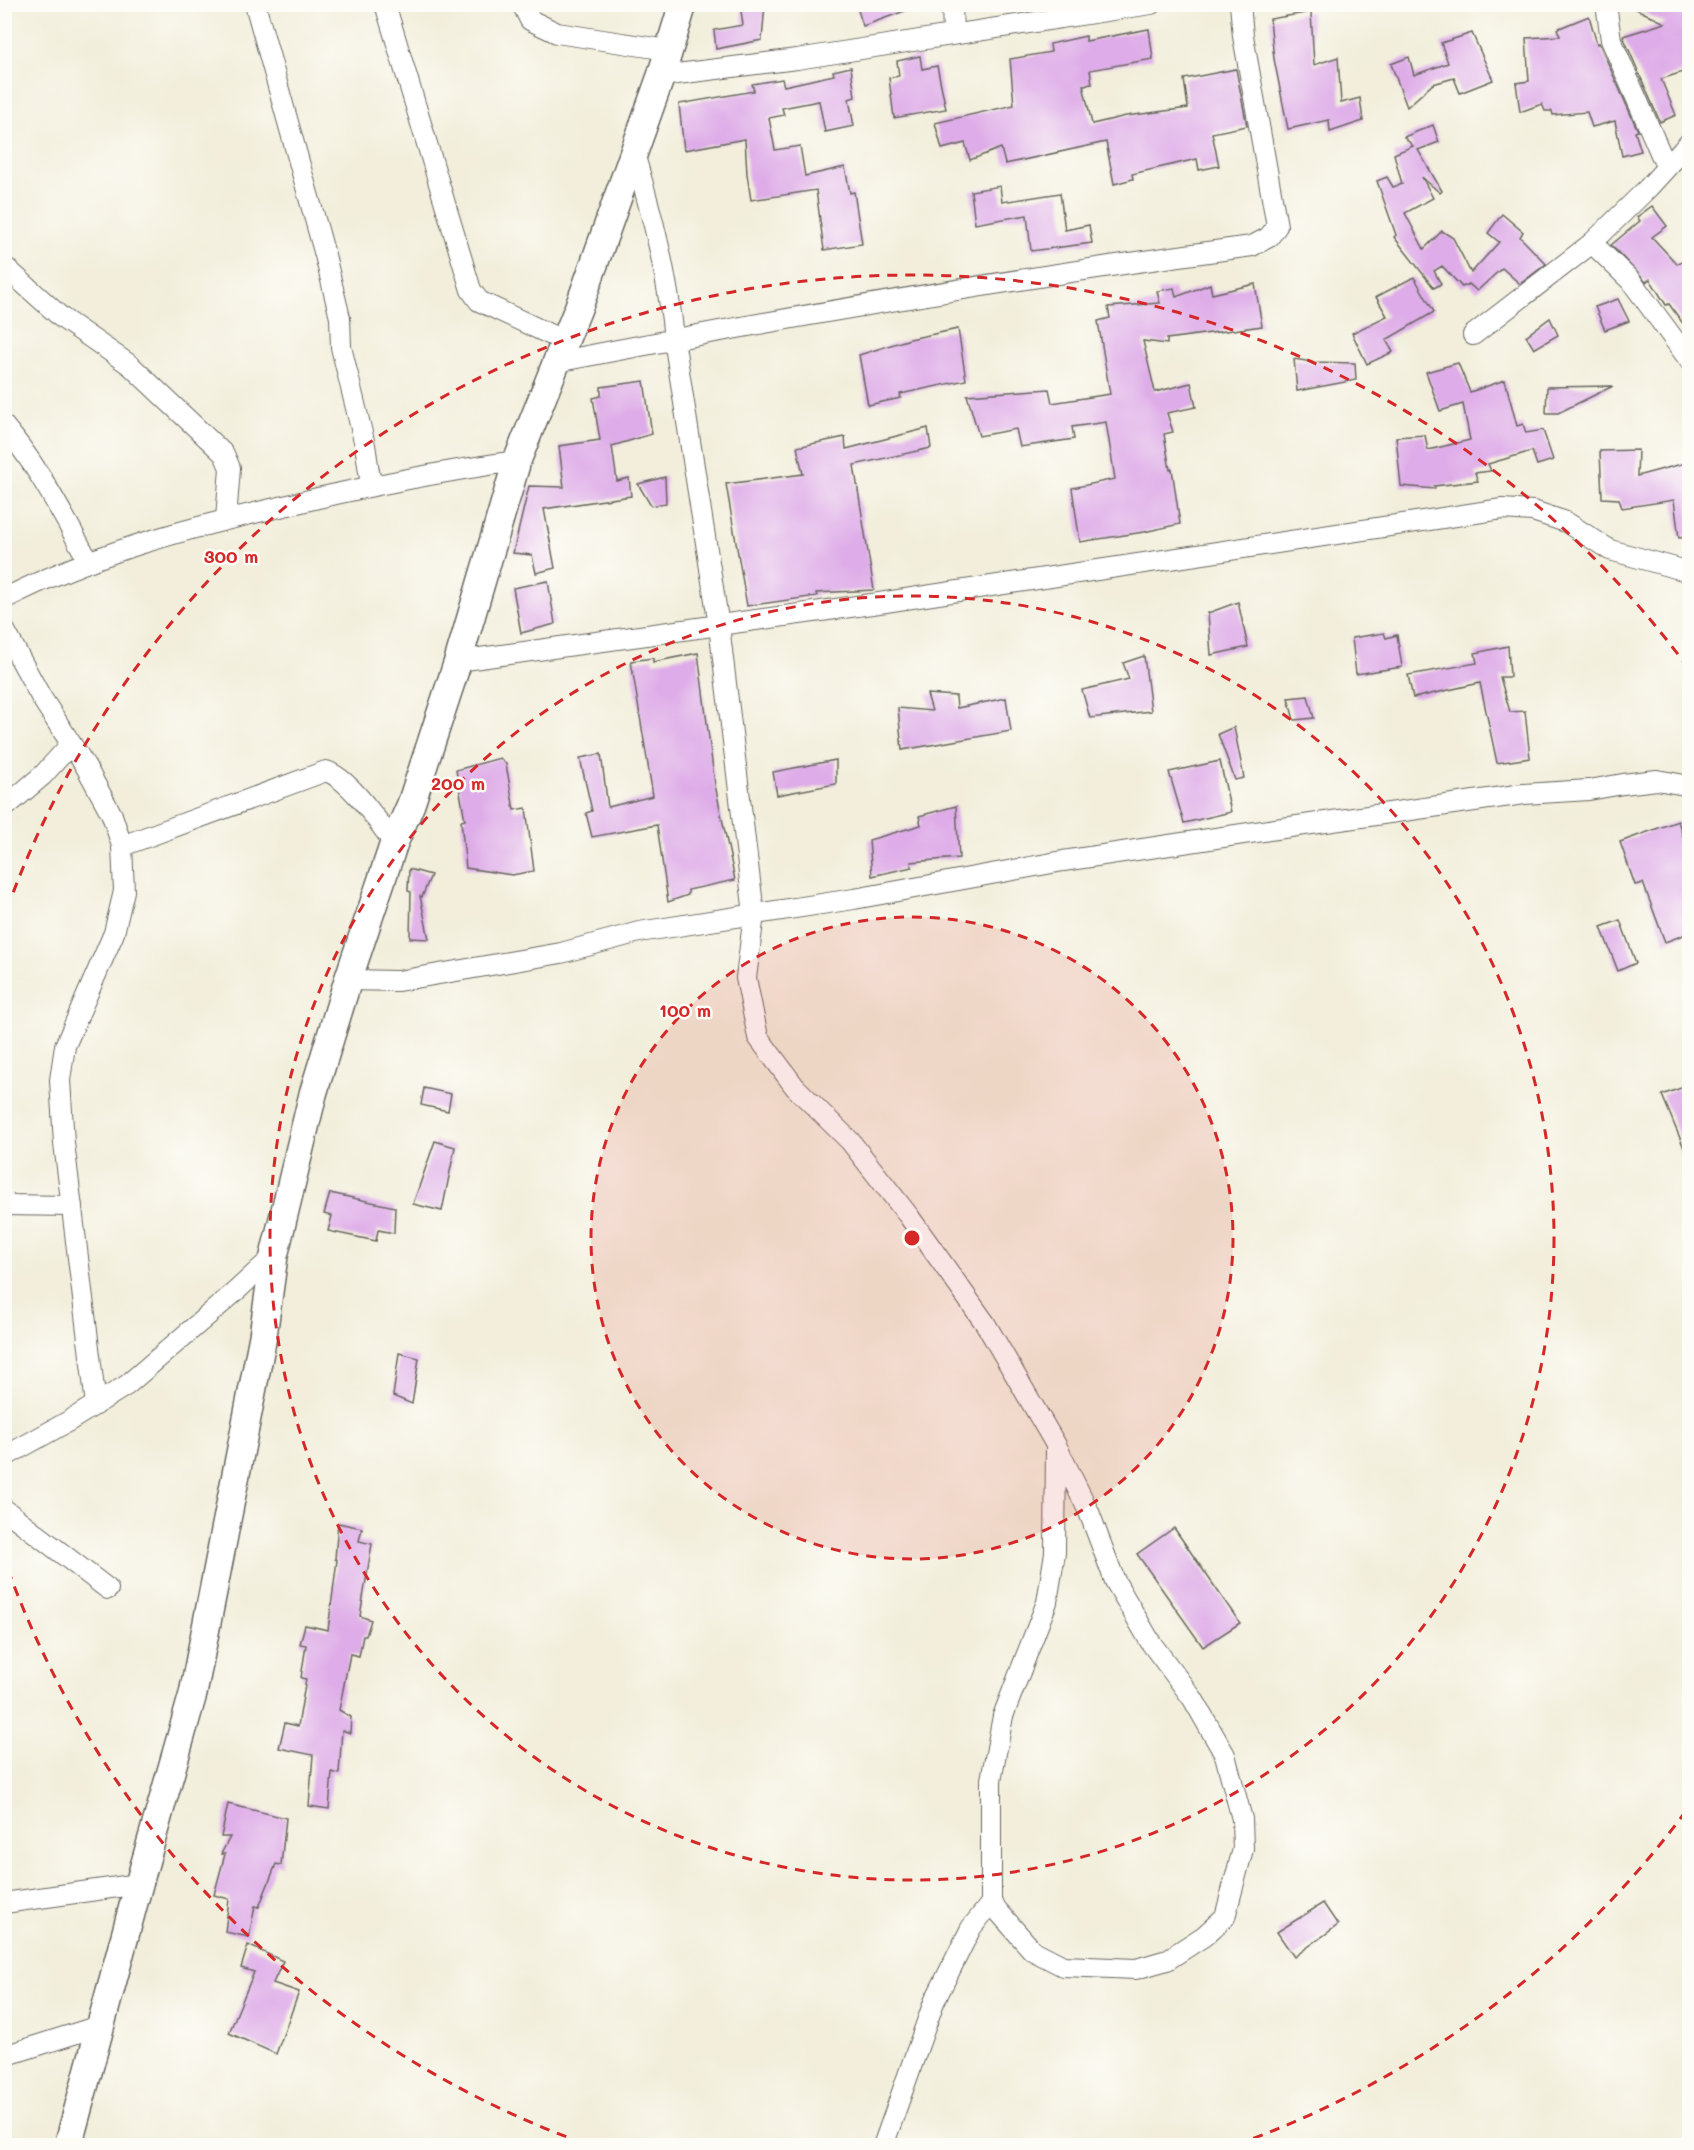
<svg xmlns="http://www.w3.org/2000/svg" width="1694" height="2150" font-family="Mali,sans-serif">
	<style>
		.building { fill: #deace8 }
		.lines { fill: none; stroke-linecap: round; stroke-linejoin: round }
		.street-casing { stroke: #67665f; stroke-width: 22 }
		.secondary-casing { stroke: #67665f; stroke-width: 30 }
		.street { stroke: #fff; stroke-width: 20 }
		.secondary { stroke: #fff; stroke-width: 27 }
		.ring { fill: none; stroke: #d62828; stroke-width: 3; stroke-dasharray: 10 8 }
		.centre { fill: #d62828; stroke: #fdfcf7; stroke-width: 3 }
		.ring-label { font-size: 18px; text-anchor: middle; font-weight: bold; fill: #d62828; stroke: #fdfcf7; stroke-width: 5; stroke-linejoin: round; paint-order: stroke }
	</style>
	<rect width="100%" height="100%" fill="#fdfcf7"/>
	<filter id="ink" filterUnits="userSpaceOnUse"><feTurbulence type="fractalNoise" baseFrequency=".0167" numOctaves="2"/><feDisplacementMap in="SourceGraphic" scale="12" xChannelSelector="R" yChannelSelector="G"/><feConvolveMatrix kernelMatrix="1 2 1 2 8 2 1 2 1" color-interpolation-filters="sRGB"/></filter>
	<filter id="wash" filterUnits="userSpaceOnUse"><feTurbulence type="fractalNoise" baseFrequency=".008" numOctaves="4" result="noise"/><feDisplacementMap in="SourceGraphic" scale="24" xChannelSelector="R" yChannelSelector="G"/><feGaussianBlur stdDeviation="1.35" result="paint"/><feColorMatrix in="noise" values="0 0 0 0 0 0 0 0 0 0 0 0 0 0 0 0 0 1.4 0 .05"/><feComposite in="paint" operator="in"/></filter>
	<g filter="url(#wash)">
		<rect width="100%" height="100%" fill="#f2eedb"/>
		<g id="blocks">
			<!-- building -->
			<g class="building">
				<polygon points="740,4 765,4 762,40 716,49 714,30 743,25"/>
				<polygon points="856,4 916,4 916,7 863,26"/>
				<polygon points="1626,4 1685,4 1689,40 1689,66 1682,69 1683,72 1661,79 1676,115 1660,122 1623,36 1665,23"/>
				<polygon points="1311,12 1314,65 1338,57 1341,103 1360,98 1363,121 1330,132 1329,120 1288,129 1274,59 1270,19"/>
				<polygon points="1589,16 1597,44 1599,43 1638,131 1635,132 1641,151 1622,156 1615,121 1592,127 1587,112 1553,115 1552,111 1545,111 1542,104 1520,112 1516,83 1529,81 1526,38 1560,36 1557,29"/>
				<polygon points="1149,29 1153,59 1090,70 1092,84 1083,85 1092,124 1126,116 1188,108 1184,79 1236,69 1247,126 1212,133 1219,166 1199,170 1197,159 1132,174 1133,179 1114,184 1106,142 1005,164 1001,148 970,160 965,143 942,149 935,123 1014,105 1010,59 1051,52 1050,44 1086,36 1086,41"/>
				<polygon points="1472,33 1493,80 1460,93 1454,78 1433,84 1407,107 1391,64 1409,57 1414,75 1448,63 1441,43"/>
				<polygon points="920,56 922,69 937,66 946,109 894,118 889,78 899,76 897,61"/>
				<polygon points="851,67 855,97 849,99 854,126 825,132 819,101 782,108 784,115 769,118 775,150 800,146 805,176 845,167 850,193 854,192 862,244 824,250 816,190 751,200 747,174 745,139 684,150 679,104 754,91 752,84 782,79 784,86 834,75 833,71"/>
				<polygon points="1433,125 1439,142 1418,150 1442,191 1440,193 1422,177 1433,198 1405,213 1424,249 1442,231 1453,238 1471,273 1499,242 1488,233 1502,214 1523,232 1520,237 1546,264 1520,284 1502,268 1477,291 1469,284 1462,287 1442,266 1434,271 1441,284 1434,288 1394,237 1396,235 1377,181 1387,177 1393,187 1402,184 1394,154 1413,146 1404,137"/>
				<polygon points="1000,186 1002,202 1060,193 1065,230 1089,225 1092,243 1031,251 1027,215 975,224 971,191"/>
				<polygon points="1652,206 1667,226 1652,237 1677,264 1689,257 1689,332 1669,304 1666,305 1650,279 1646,282 1611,245 1640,221 1637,217"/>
				<polygon points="1414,277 1434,312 1386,340 1393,352 1367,364 1352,333 1387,316 1376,297"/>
				<polygon points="1210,284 1212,294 1255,284 1262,326 1167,339 1167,344 1143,341 1155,392 1191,383 1196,407 1167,413 1173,432 1164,434 1170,470 1172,469 1180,524 1144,532 1080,542 1072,488 1115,479 1106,422 1072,427 1074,439 1020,447 1016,429 979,436 967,395 1049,389 1052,403 1110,394 1098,321 1110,318 1108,307 1160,303 1157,291 1174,288 1176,297"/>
				<polygon points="1618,299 1629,321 1605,330 1595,307"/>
				<polygon points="1550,318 1558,335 1534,349 1526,336"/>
				<polygon points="958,329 966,380 900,394 901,398 868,405 859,355 910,339"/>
				<polygon points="1294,359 1312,362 1355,363 1356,380 1297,391"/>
				<polygon points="1458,363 1470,392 1505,380 1517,426 1523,424 1526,433 1543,430 1553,460 1537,465 1532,451 1488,464 1491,471 1475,473 1478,481 1434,486 1435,489 1401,486 1396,437 1425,435 1428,450 1470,440 1463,404 1440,411 1426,372"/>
				<polygon points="644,381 652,434 612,446 617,481 629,478 631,496 544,509 555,568 536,573 532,555 513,553 529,486 564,487 559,446 600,440 593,398 601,396 601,387"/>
				<polygon points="1613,386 1558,413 1546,413 1547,387"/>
				<polygon points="928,428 931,448 854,465 874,590 816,593 817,596 747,606 726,484 803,474 797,447 845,437 846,449"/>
				<polygon points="1638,450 1637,476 1689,462 1689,537 1679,538 1674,500 1622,508 1619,499 1602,498 1600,451"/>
				<polygon points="665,477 666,503 651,506 638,484"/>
				<polygon points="548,581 555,624 521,633 513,588"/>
				<polygon points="1238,602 1248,647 1211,655 1208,613"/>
				<polygon points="1384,633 1386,638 1397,635 1402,667 1356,674 1352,638"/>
				<polygon points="1508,646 1510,677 1500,677 1510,712 1525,711 1530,758 1497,763 1480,683 1413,698 1408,675 1477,663 1475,653"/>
				<polygon points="698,653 715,785 735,880 688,890 688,895 668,902 657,825 592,837 586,813 592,811 580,758 601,754 608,807 653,796 631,661 653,658 653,662"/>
				<polygon points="1144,656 1151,711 1090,718 1082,690 1129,679 1123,663"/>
				<polygon points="927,694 956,696 957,708 1006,698 1011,731 902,750 898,708 932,711"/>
				<polygon points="1308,696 1314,718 1294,720 1288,698"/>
				<polygon points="1234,727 1244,778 1235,780 1218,734"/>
				<polygon points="500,758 506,764 514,810 526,808 534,871 512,875 466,868 461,821 465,820 456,770"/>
				<polygon points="836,760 836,784 777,795 773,772"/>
				<polygon points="1220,761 1231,812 1184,823 1169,772"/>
				<polygon points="956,806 959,858 911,862 912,867 872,876 869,840 921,825 919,816"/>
				<polygon points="1678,821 1689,854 1689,933 1665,942 1643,883 1635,885 1620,842"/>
				<polygon points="409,869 431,875 422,897 420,896 429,939 410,938 411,892 408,891"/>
				<polygon points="1620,920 1636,963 1618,971 1601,927"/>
				<polygon points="1689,1085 1689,1160 1662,1095"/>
				<polygon points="424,1088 451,1094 448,1111 421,1105"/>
				<polygon points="435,1141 455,1147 442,1211 413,1204"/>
				<polygon points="330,1193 395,1207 394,1233 378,1230 376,1241 328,1231 332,1216 324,1214"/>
				<polygon points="399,1353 419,1358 412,1404 393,1396"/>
				<polygon points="338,1523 362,1528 359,1541 372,1544 360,1616 371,1620 366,1636 363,1636 359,1656 350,1654 339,1710 351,1717 350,1733 342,1730 339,1774 332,1772 329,1809 309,1806 313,1755 279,1748 285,1723 298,1726 306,1679 301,1678 306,1645 300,1644 305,1625 328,1630 337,1560 335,1559"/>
				<polygon points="1174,1528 1240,1623 1203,1647 1137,1554"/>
				<polygon points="228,1804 286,1818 281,1865 276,1864 259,1907 255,1906 249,1937 225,1932 229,1899 214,1895 225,1854 221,1854 230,1837 221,1837"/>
				<polygon points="1323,1903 1338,1925 1294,1957 1277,1932"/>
				<polygon points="248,1945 283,1961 273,1983 299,1992 276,2054 229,2033 254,1972 241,1968"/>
			</g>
		</g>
	</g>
	<g filter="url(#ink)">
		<use href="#blocks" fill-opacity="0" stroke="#67665f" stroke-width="1.5"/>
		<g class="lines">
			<!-- street casing -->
			<g class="street-casing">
				<g id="street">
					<polyline points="255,4 325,255 340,318 341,347 365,445 371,485"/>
					<polyline points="385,4 471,290 479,301 564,341"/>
					<polyline points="522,4 530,20 557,33 668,50"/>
					<polyline points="952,4 953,34"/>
					<polyline points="1606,4 1611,40 1666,166"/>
					<polyline points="661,76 797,59 1151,4"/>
					<path d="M634 153C652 214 668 275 674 339L719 626 754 914 746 978 758 1037 795 1087 850 1141 908 1215 985 1323 1056 1445 1089 1512 1115 1581 1151 1643 1193 1699 1225 1755 1242 1819 1243 1849 1225 1917 1204 1936 1167 1960 1136 1969 1063 1966 1032 1950 991 1903V1780L1003 1716 1047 1602 1055 1553 1056 1445"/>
					<polyline points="1592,243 1631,281 1690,361"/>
					<polyline points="4,266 62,318 130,365 224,454 230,468 226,519"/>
					<polyline points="1473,335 1592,243 1648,188 1690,142"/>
					<path d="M556 362C787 317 1019 277 1252 246L1269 237 1277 226 1243 36 1240 4"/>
					<path d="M4 426C39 467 62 514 88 560"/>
					<path d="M4 599C94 553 184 529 280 507 359 488 437 472 517 461"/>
					<polyline points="4,629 41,697 86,767 112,815 122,846 124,891 114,933 65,1046 60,1080 64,1143 96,1405"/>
					<polyline points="458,661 879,603 1502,509 1533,511 1566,522 1610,550 1690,572"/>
					<polyline points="4,808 43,775 71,744"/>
					<path d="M122 846 326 771C350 779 378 822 394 843"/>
					<polyline points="348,980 398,981 561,953 639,932 854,899 1063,861 1276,829 1524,794 1589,790 1623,784 1657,780 1690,786"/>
					<polyline points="4,1205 72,1206"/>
					<polyline points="4,1457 69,1421 127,1385 236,1291 274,1256"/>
					<polyline points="4,1509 108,1589"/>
					<polyline points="4,1903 139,1884"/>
					<polyline points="4,2056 102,2025"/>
					<polyline points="883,2146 934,2002 971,1928 991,1903"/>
				</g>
			</g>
			<!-- secondary casing -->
			<g class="secondary-casing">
				<polyline id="secondary" points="68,2146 139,1884 193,1694 263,1336 274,1256 313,1094 348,980 394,843 411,804 458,661 517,461 581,301 661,76 683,4"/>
			</g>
			<!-- street -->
			<use href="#street" class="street"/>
			<!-- secondary -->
			<use href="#secondary" class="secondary"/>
		</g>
	</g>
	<!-- distance rings -->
	<circle cx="912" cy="1238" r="321" fill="#d62828" fill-opacity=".12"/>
	<g class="ring">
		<circle cx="912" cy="1238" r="321"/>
		<circle cx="912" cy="1238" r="642"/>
		<path d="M1686 1811A963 963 0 0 1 1241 2143M583 2143A963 963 0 0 1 7 1567M7 909A963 963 0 0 1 1686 665"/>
	</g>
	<circle cx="912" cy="1238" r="9" class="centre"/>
	<g class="ring-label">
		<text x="231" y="563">300 m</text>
		<text x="458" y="790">200 m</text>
		<text x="685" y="1017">100 m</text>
	</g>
	<!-- margin -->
	<rect width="1694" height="2150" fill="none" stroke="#fdfcf7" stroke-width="24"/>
</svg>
